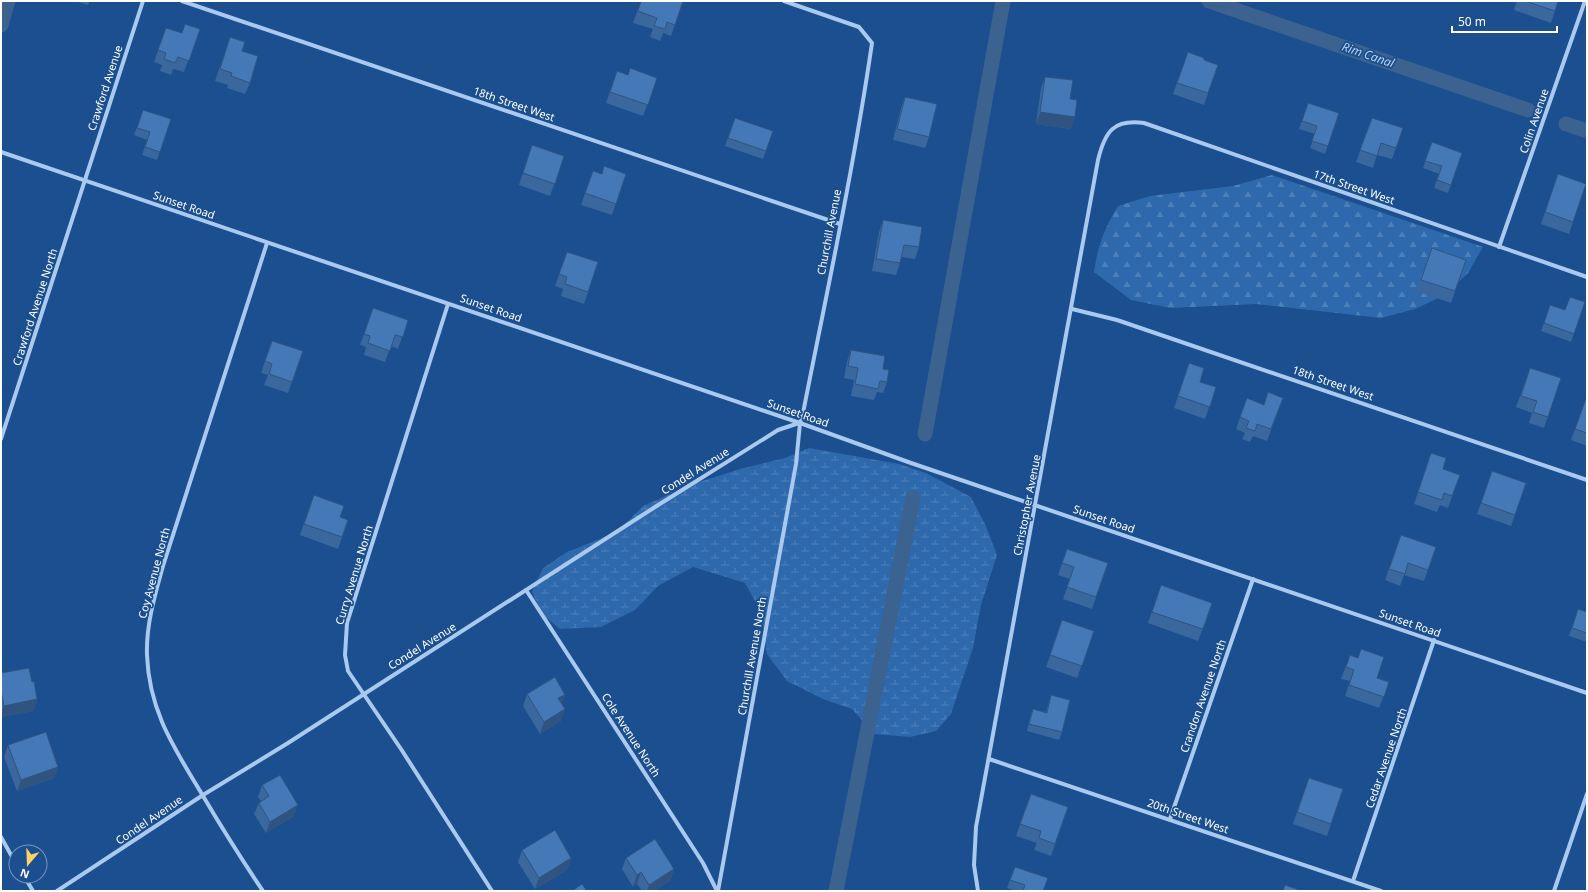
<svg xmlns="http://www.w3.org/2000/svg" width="1588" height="892" font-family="'Noto Sans',sans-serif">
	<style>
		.forest { fill: url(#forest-firs) }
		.wetland { fill: url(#wetland-marsh) }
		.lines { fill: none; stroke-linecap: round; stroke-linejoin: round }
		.canal { stroke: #3c6290; stroke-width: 15 }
		.street { stroke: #a9c9ee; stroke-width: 4 }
		.wall { fill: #3a679d }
		.shaded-wall { fill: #305480 }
		.building { fill: #4478b7; stroke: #305480 }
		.labels { text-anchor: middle; stroke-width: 3.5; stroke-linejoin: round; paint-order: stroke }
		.street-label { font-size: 11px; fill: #fff; stroke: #1b4f8f }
		.water-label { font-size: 12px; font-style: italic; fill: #b5d3f5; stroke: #1b4f8f }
	</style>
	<defs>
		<pattern id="forest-firs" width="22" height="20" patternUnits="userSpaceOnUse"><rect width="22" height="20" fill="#2e69ad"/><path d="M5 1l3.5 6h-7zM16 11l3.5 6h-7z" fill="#4d80b9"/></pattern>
		<pattern id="wetland-marsh" width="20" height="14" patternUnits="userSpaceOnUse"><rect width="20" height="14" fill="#2e69ad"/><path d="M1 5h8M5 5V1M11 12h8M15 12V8" fill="none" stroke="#4d80b9"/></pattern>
	</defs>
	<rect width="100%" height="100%" fill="#1b4f8f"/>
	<!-- forest -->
	<path class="forest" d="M1272 175 1483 247 1468 273 1445 295 1415 309 1381 318 1256 304 1170 308 1131 300 1094 272C1098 245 1104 229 1118 206L1150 196 1233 186Z"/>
	<!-- wetland -->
	<polygon class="wetland" points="809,448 899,464 926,473 971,497 986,526 997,555 981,605 973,648 951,714 936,731 910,737 874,734 852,709 823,699 787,681 767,654 761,612 745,583 693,567 658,586 635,610 601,627 560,629 543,615 532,592 543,568 567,552 617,532 643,506 693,484 740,469 785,458"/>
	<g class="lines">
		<!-- canal -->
		<g class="canal">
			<polyline points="1209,1 1528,110"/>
			<polyline points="1,25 8,1"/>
			<polyline points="1566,124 1587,131"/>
			<polyline points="925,434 1003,1"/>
			<polyline points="836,891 913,498"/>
		</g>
		<!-- street -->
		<g class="street">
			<polyline points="182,1 840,224"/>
			<polyline points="1,152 800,423 911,463 1587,693"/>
			<polyline points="1499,247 1585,1"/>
			<polyline points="448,304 347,623 345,655 348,671 401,749 492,891"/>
			<polyline points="1072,309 1117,320 1587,480"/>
			<polyline points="1,439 143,1"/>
			<polyline points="526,590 703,863 717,891"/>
			<polyline points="989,759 1381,891"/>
			<polyline points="1170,819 1253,579"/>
			<polyline points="1,837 16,864"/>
			<polyline points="24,876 33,891"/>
			<polyline points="1353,881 1434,640"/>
			<polyline points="57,891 203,795 288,743 655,507 778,430 799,423"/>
			<path d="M263 891C242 860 222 828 203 796 175 749 149 712 147 655 146 624 155 595 163 566L267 243"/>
			<path d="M718 891 796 464 800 423 804 408C828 287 854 166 872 43L859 27 784 1"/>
			<path d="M978 891 974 865 976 827 1098 160C1105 131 1114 119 1144 123L1587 277"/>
			<polyline points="1554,891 1587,794"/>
		</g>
	</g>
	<!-- wall -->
	<g class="wall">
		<polygon points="75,1 90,1 88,5"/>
		<polygon points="641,1 683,1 671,36 663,33 660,41 650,37 653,29 633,23"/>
		<polygon points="1517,1 1558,1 1551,23 1514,10"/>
		<polygon points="166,28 181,33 200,29 184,72 173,69 171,75 160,71 162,65 154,62"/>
		<polygon points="230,37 242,51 250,83 245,94 227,88 228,85 215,81"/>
		<polygon points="1188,52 1204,60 1218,65 1204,105 1173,94"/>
		<polygon points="617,71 628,75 657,78 643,116 606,103"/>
		<polygon points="1045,77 1070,99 1071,129 1036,124 1041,88"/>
		<polygon points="905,97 929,137 925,148 893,140 901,108"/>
		<polygon points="1308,103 1339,113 1325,154 1310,148 1315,134 1299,129"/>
		<polygon points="143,110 171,119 157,160 142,155 147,140 134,135"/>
		<polygon points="735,118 773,131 763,159 725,146"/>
		<polygon points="1372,118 1403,128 1392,159 1377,155 1373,168 1356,162"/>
		<polygon points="1432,142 1462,153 1448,193 1434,188 1439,174 1423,168"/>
		<polygon points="532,145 564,156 550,196 519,185"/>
		<polygon points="593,171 602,174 626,174 612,215 581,205"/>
		<polygon points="1558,174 1573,222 1569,234 1541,224"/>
		<polygon points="883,220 919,247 915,259 902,257 896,275 872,271 879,232"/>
		<polygon points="1432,248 1466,260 1451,303 1416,291"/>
		<polygon points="567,252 598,262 584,304 561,296 563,289 555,286"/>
		<polygon points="1585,302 1571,342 1541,331 1550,305 1565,310"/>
		<polygon points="373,308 408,320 398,349 391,346 385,362 364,355 366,347 360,345"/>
		<polygon points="272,341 303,351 288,393 264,385 268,375 261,373"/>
		<polygon points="851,350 883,369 887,382 883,393 877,392 874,400 851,396 854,380 844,378 847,361"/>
		<polygon points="1189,363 1200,382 1216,387 1205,419 1174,408"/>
		<polygon points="1530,368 1561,378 1544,428 1529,423 1532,413 1516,407"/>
		<polygon points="1587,396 1587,446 1571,440"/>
		<polygon points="1247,398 1264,405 1283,398 1267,441 1253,436 1250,442 1242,439 1245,433 1236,429"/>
		<polygon points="1431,453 1443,469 1460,475 1448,508 1440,505 1437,512 1414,504"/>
		<polygon points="1492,471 1526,483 1511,526 1477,514"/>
		<polygon points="314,495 340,517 348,520 338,549 300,535"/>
		<polygon points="1401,535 1436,547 1424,581 1404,575 1400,586 1385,580"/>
		<polygon points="1067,549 1108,563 1092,609 1063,599 1070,579 1058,575"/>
		<polygon points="1161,585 1212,603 1198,641 1148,623"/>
		<polygon points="1578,609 1587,612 1587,642 1569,636"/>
		<polygon points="1062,620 1094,631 1077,678 1046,667"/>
		<polygon points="1350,655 1377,678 1389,682 1379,708 1345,696 1350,681 1341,679"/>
		<polygon points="1,673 32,682 37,699 33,711 1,717"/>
		<polygon points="527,694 562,704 561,721 540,734 523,706"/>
		<polygon points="1051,695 1062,732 1059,740 1027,731 1030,717 1033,709 1046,712"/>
		<polygon points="8,745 58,767 54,778 17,791 4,757"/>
		<polygon points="1309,778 1343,789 1327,836 1293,824"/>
		<polygon points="262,785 294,816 266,833 254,814 259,803 261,801 258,797"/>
		<polygon points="1031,794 1068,807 1051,856 1034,850 1037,843 1016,836"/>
		<polygon points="522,850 571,858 567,870 535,889 518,862"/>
		<polygon points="626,858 674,869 670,881 654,891 642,891 637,884 633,887 622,869"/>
		<polygon points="1015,867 1043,891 1016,891 1007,888"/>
	</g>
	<!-- shaded-wall -->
	<g class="shaded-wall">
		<polygon points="1040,112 1075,117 1071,129 1036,124"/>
		<polygon points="565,695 561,706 558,698"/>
		<polygon points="37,699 33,711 1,717 1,713 4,706"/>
		<polygon points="565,709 561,721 540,734 544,722"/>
		<polygon points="58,767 54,778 17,791 21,780"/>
		<polygon points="298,805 294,816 266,833 270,822"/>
		<polygon points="571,858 567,870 535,889 539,878"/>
		<polygon points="674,869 670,881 654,891 647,891 649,885"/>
		<polygon points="641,872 637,884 633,887 637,875"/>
	</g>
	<!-- building -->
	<g class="building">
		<polygon points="641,1 683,1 675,25 667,22 665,29 654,26 657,18 638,11"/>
		<polygon points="1525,1 1558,1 1555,11"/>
		<polygon points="185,24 200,29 189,61 178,57 175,63 164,59 166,53 158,50 166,28 182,33"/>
		<polygon points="230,37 245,42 242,51 258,56 250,83 231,76 232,73 220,69"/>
		<polygon points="1188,52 1204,58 1204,60 1218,65 1208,93 1177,83"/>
		<polygon points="630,68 657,78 648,105 610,92 617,71 628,75"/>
		<polygon points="1045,77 1073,80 1070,99 1077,100 1075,117 1040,112"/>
		<polygon points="905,97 937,104 929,137 897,129"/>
		<polygon points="1308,103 1339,113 1328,146 1312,141 1317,126 1302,121"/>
		<polygon points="143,110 171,119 160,152 145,147 150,132 137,128"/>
		<polygon points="735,118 773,131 766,151 728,138"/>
		<polygon points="1372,118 1403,128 1396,148 1381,143 1377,156 1360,150"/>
		<polygon points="1432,142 1462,153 1451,185 1437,180 1442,166 1425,161"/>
		<polygon points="532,145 564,156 555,184 523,173"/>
		<polygon points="604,166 626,174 616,204 585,193 593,171 602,174"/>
		<polygon points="1558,174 1586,184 1573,222 1545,212"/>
		<polygon points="883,220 922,227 919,247 904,245 900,263 876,259"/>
		<polygon points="1432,248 1466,260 1455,291 1421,280"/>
		<polygon points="567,252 598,262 588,292 565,284 567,277 559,274"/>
		<polygon points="1570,297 1585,302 1574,334 1544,323 1550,305 1565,310"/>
		<polygon points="373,308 408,320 403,337 395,335 390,351 368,343 370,336 364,334"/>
		<polygon points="272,341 303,351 292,382 269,374 272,364 265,361"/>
		<polygon points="851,350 885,356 883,369 889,370 887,382 880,381 878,389 855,384 858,368 848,366"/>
		<polygon points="1189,363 1204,368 1200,382 1216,387 1210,407 1178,396"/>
		<polygon points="1530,368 1561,378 1548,417 1533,412 1537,401 1521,396"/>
		<polygon points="1268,392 1283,398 1271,429 1257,424 1255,431 1246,428 1249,421 1240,417 1247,398 1264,405"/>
		<polygon points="1587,396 1587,433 1575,429"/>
		<polygon points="1431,453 1446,458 1443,469 1460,475 1452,496 1444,493 1442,500 1418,492"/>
		<polygon points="1492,471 1526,483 1515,515 1481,503"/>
		<polygon points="314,495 344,506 340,517 348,520 342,537 304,524"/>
		<polygon points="1401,535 1436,547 1428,570 1408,563 1405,574 1389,569"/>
		<polygon points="1067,549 1108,563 1096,597 1067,587 1074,567 1062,563"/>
		<polygon points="1161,585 1212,603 1203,629 1152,612"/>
		<polygon points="1578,609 1587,612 1587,633 1572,628"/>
		<polygon points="1062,620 1094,631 1082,666 1050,655"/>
		<polygon points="1361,649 1384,657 1377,678 1389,682 1384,697 1349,685 1354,670 1346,667 1350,655 1358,658"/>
		<polygon points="29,668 32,682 34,681 37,699 4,706 1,691 1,673"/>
		<polygon points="555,677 565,695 558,698 565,709 544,722 527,694"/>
		<polygon points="1051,695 1070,700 1062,732 1029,724 1033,709 1047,713"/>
		<polygon points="46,732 58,767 21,780 8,745"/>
		<polygon points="280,775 298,805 270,822 259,803 269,796 262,785"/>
		<polygon points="1309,778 1343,789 1331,824 1297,812"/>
		<polygon points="1031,794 1068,807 1055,844 1039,838 1041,831 1020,824"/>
		<polygon points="555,830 571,858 539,878 522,850"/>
		<polygon points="655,839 674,869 649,885 641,872 637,875 626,858"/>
		<polygon points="1015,867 1048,878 1043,891 1023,891 1025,885 1010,880"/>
		<polygon points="582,884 587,891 572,891"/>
		<polygon points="1285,885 1302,891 1283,891"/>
	</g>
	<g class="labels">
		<!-- street labels -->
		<g class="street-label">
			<text transform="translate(105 88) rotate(-72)" y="4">Crawford Avenue</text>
			<text transform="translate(514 104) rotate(19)" y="4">18th Street West</text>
			<text transform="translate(1534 121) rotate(-71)" y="4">Colin Avenue</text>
			<text transform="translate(1354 187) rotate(19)" y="4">17th Street West</text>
			<text transform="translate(184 205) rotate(19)" y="4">Sunset Road</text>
			<text transform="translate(829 232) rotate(-79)" y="4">Churchill Avenue</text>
			<text transform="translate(35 307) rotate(-72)" y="4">Crawford Avenue North</text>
			<text transform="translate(491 308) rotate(19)" y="4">Sunset Road</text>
			<text transform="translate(1333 383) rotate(19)" y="4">18th Street West</text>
			<text transform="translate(798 413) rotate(19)" y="4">Sunset Road</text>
			<text transform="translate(695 471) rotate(-32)" y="4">Condel Avenue</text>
			<text transform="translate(1027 505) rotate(-79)" y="4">Christopher Avenue</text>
			<text transform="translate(1104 519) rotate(19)" y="4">Sunset Road</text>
			<text transform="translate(154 573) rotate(-75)" y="4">Coy Avenue North</text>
			<text transform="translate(354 575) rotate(-73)" y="4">Curry Avenue North</text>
			<text transform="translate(1410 623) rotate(19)" y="4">Sunset Road</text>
			<text transform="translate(422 646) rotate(-32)" y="4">Condel Avenue</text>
			<text transform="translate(752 656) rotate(-80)" y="4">Churchill Avenue North</text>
			<text transform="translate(1203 696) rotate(-71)" y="4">Crandon Avenue North</text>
			<text transform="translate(631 735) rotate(57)" y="4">Cole Avenue North</text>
			<text transform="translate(1386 758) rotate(-71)" y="4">Cedar Avenue North</text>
			<text transform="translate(1188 816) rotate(19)" y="4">20th Street West</text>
			<text transform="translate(149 820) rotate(-34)" y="4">Condel Avenue</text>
		</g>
		<!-- water labels -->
		<g class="water-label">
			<text transform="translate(1368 55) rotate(19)" y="4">Rim Canal</text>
		</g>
	</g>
	<!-- border -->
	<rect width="1588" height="892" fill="none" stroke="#ffffff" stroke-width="4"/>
	<!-- north arrow -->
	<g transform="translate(28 864) rotate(199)"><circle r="19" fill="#1b4f8f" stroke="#7695bc"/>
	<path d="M0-3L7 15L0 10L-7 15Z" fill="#ffd166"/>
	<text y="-6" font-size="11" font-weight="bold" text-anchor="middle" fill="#ffffff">N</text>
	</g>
	<!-- scale -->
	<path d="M1452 26v6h105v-6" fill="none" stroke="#ffffff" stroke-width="2"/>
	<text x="1458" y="26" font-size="12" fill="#ffffff" stroke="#1b4f8f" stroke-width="3" paint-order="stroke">50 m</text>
</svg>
